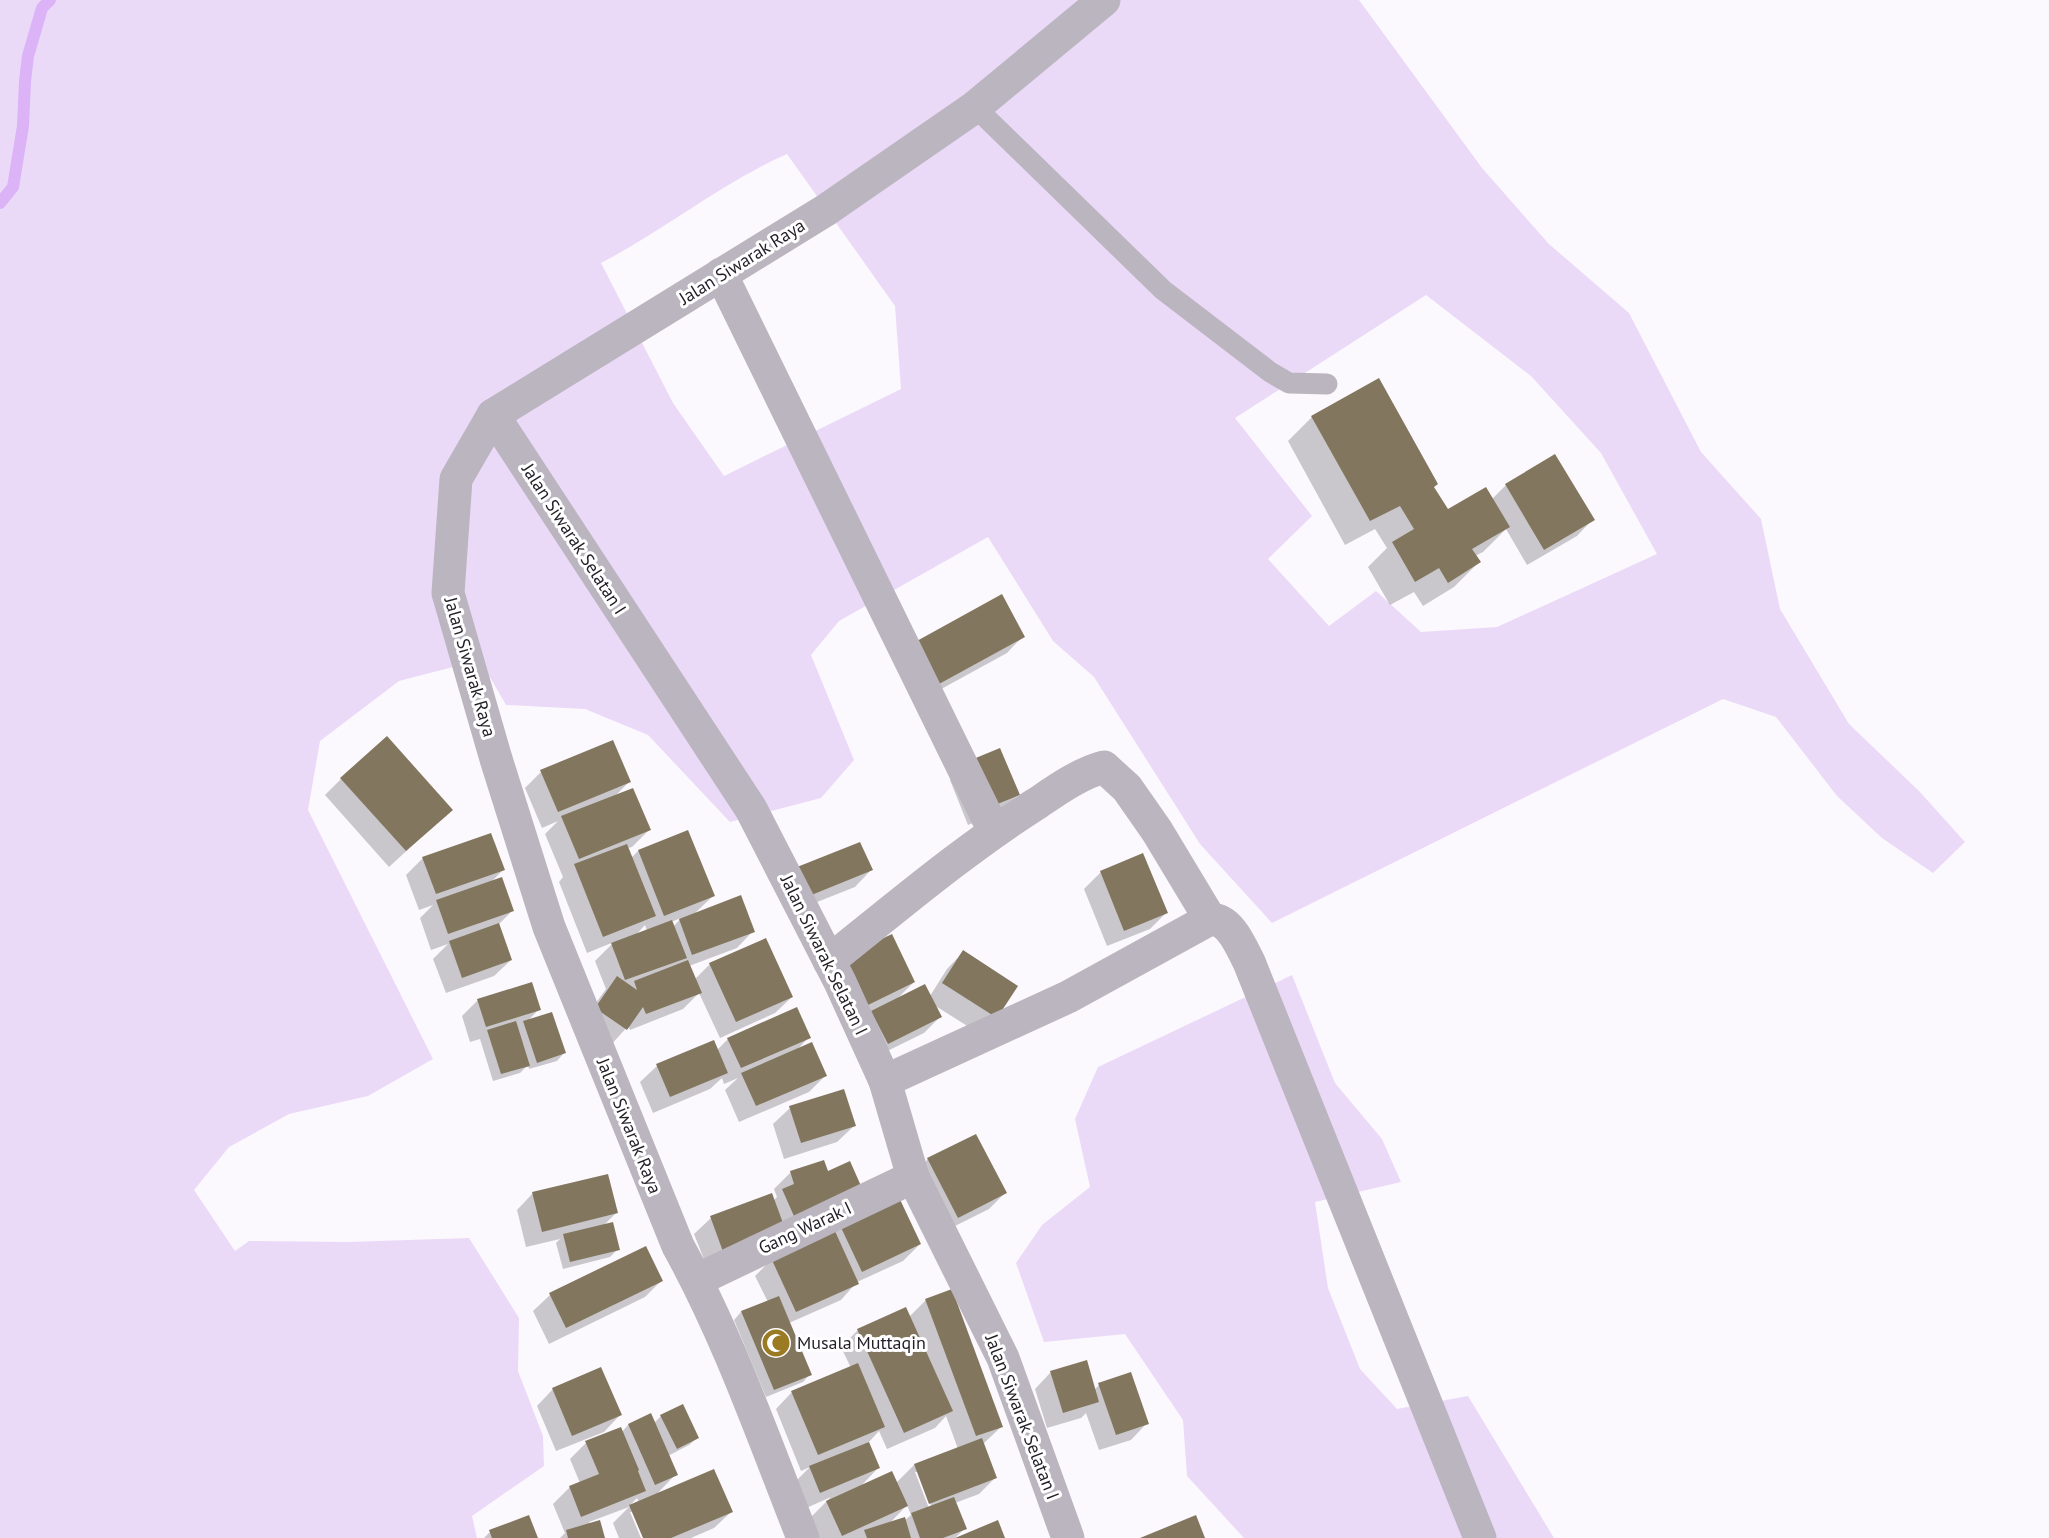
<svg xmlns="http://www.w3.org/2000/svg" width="2049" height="1538" font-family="'PT Sans',sans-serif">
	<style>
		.green { fill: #eadaf7; fill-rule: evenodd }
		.shadow { fill: #0003; fill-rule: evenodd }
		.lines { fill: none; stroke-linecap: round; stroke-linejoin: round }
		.stream { stroke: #dcb3f7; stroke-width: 12 }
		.building { fill: #82775e }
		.service { stroke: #bbb5c0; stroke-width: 21 }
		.minor { stroke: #bbb5c0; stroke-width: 33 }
		.labels { text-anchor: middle; stroke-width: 6; stroke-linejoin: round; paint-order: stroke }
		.street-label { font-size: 18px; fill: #221d26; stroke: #fff }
		.poi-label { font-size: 18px; fill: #221d26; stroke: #fff; text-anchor: start }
	</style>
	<rect width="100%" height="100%" fill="#fcf9fe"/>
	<!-- green -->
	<g class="green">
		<path d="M0 0H1359L1482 168 1549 244 1629 313 1701 452 1761 519 1780 609 1849 724 1919 791 1965 842 1933 873 1882 838 1837 796 1776 717 1723 699 1272 923 1200 844 1094 677 1053 641 988 537 839 621 811 655 854 760 821 798 730 822 648 735 585 709 506 705 480 660 399 681 320 741 308 810 433 1059 368 1096 289 1114 229 1147 194 1190 235 1251 249 1241 347 1242 469 1238 519 1318 518 1371 543 1436 544 1466 472 1516 477 1538H0ZM787 154 895 306 901 389 724 476 673 403 601 263C665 230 721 183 787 154ZM1426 295 1531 376 1601 453 1657 554 1497 627 1421 632 1376 591 1329 626 1268 559 1312 516 1235 418Z"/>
		<polygon points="1292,975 1335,1083 1382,1139 1401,1182 1315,1202 1328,1288 1360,1369 1397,1409 1468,1396 1554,1538 1244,1538 1187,1476 1183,1420 1125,1334 1044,1342 1016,1263 1042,1225 1090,1187 1075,1119 1098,1067"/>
	</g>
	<!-- shadow -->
	<g class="shadow">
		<polygon points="1312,417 1433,487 1448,511 1492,499 1506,485 1593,519 1577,536 1527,565 1506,529 1483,552 1475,556 1479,562 1454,587 1423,606 1414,592 1390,605 1368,567 1387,548 1375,529 1345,545 1288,441"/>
		<polygon points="1023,636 1007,653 923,699 900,660"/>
		<polygon points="967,763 1018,795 1002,811 968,825 950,780"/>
		<path d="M541 772 629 782 614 797 649 830 632 847 628 848 631 858 638 851 713 896 694 914 753 931 737 948 689 966 695 979 710 964 792 997 775 1013 720 1038 699 993 683 1009 630 1030 628 1026 610 1046 580 1025 606 989 595 961 614 942 587 953 559 882 563 877 545 834 558 821 542 828 525 788ZM681 918 673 927 671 922ZM645 925 647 931 635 936Z"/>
		<polygon points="341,779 451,810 389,867 325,795"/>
		<polygon points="423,858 503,870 490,883 512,911 498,925 511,960 494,976 446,993 433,959 448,944 431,950 420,918 433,905 419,910 406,875"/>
		<polygon points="871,870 855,887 787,914 776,887"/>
		<polygon points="1101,872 1167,912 1150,929 1107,946 1084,889"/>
		<polygon points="963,952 996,1017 980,1034 934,1005 940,1017 924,1033 871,1059 829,975 914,982 897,999 930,996 947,969"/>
		<polygon points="478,1000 539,1009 527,1022 564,1053 557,1061 529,1069 528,1065 520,1073 493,1081 480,1039 470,1042 462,1016"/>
		<polygon points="809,1037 797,1050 825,1076 809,1092 739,1122 725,1090 738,1078 724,1084 722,1078 710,1089 653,1113 640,1082 657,1066 714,1042 717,1050 728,1039"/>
		<polygon points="790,1108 854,1126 837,1142 784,1159 773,1124"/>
		<polygon points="928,1159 1005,1193 989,1209 941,1233 912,1176"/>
		<polygon points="791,1172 827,1173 863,1195 709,1272 694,1234 711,1218 773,1201 777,1197 774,1189"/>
		<polygon points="533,1193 616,1213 603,1226 618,1249 610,1257 563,1269 556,1243 560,1239 526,1247 517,1210"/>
		<polygon points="895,1193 920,1244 903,1261 857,1282 841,1300 789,1323 810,1374 803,1382 766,1397 734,1320 741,1312 768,1302 755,1276 772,1259"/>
		<polygon points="661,1281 645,1297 549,1344 533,1311 550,1295"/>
		<path d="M926 1300 1001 1427 983 1444 995 1478 979 1494 955 1503 965 1528 955 1538H819L810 1518 831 1497 804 1509 793 1484 810 1467 801 1471 776 1409 792 1392 851 1368 841 1347 858 1330 909 1317ZM946 1416 958 1449 914 1465 896 1483 860 1487 878 1468 868 1443 879 1431 887 1449 935 1428ZM915 1472H918L933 1510 930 1511ZM907 1505 911 1515 904 1521 889 1524Z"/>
		<polygon points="1051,1372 1094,1390 1099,1385 1147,1423 1131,1440 1099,1450 1086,1413 1081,1418 1047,1428 1035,1389"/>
		<polygon points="553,1389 620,1415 604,1432 556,1451 537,1406"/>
		<path d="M661 1416 697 1438 689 1445 668 1456 676 1474 655 1496 731 1512 714 1528 691 1538H644L633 1512H630L641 1538H619L613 1523 629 1507 589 1522 603 1538H560L565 1533 553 1504 570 1487 580 1483 570 1459 586 1443 622 1432 628 1425 654 1423ZM637 1498 639 1502 628 1507Z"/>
		<polygon points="490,1532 537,1538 484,1538"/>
	</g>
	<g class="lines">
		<!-- stream -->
		<polyline class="stream" points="0,203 13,187 23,126 25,81 28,56 42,8 50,0"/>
	</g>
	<!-- building -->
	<g class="building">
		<polygon points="1379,378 1438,484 1434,487 1448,509 1486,487 1510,527 1472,549 1481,562 1448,583 1439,568 1415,582 1392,542 1414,529 1400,506 1370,521 1311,416"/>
		<polygon points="1555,454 1595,520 1544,550 1505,484"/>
		<polygon points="1002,594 1025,637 939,684 915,642"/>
		<polygon points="387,736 453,810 406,851 340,778"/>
		<polygon points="613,740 631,782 558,812 540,770"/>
		<polygon points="1000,748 1020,795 985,809 966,762"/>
		<polygon points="633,788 651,830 579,859 561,816"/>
		<polygon points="688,830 715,896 664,916 638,850"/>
		<polygon points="491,833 505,870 436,894 422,857"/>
		<polygon points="860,842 873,870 804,898 792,869"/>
		<polygon points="627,844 656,916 603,937 574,864"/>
		<polygon points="1143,853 1168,913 1124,931 1100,871"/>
		<polygon points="502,877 514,911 448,934 436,900"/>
		<polygon points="741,895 755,932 692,955 679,919"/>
		<polygon points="672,920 687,958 625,980 611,943"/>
		<polygon points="499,923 512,960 462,978 449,941"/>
		<polygon points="892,934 915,982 868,1005 844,957"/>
		<polygon points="766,938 793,997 736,1022 709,963"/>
		<polygon points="963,950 1018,986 997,1018 942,983"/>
		<polygon points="688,960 702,993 646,1014 643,1007 627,1030 595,1008 617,976 637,990 634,981"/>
		<polygon points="532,982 541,1010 486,1027 477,999"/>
		<polygon points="925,984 942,1017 888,1044 871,1011"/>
		<polygon points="797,1007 811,1038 741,1068 727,1038"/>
		<polygon points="552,1012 566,1053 537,1063 523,1021"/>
		<polygon points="516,1021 530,1066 501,1074 487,1030"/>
		<polygon points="714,1040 728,1073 670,1097 656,1064"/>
		<polygon points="812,1042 827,1076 756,1106 741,1073"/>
		<polygon points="844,1089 856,1126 801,1143 789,1106"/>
		<polygon points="976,1134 1007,1193 958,1218 927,1158"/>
		<polygon points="824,1160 828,1171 850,1161 865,1195 797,1223 782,1189 794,1184 790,1171"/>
		<polygon points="608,1174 618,1213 542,1232 532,1192"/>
		<polygon points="896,1191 921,1244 862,1272 837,1219"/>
		<polygon points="772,1193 787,1234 725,1257 710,1216"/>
		<polygon points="613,1222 620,1250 570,1262 563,1234"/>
		<polygon points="834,1229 859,1284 796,1312 771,1258"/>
		<polygon points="646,1246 663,1281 566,1328 549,1293"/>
		<polygon points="952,1289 1003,1427 976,1436 925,1299"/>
		<polygon points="779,1296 812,1375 774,1390 741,1311"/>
		<polygon points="906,1307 953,1411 904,1433 857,1329"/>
		<polygon points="1087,1360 1099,1402 1063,1413 1050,1371"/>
		<polygon points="858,1363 885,1427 818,1455 791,1391"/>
		<polygon points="601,1367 622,1415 572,1436 552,1388"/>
		<polygon points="1131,1372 1149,1424 1116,1435 1098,1383"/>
		<polygon points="683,1404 699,1438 677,1449 660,1415"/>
		<polygon points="651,1413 678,1475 655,1485 628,1424"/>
		<polygon points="621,1427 639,1470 638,1471 646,1491 581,1517 569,1486 599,1474 585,1441"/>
		<polygon points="982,1438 997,1478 929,1504 914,1464"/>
		<polygon points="869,1442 880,1468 820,1493 809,1466"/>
		<polygon points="714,1469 733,1512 671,1538 643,1538 629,1505"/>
		<polygon points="892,1471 908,1506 842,1536 826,1501"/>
		<polygon points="954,1497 967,1529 943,1538 920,1538 911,1513"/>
		<polygon points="529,1515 538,1538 492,1538 489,1530"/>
		<polygon points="1196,1515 1205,1538 1140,1538"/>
		<polygon points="905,1517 911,1538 867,1538 864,1530"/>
		<polygon points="600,1520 605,1538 568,1538 566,1530"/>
		<polygon points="998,1520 1005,1538 955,1538"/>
	</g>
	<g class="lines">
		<!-- service -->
		<polyline class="service" points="975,107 1163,290 1270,372 1289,383 1327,384"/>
		<!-- minor -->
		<g class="minor">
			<polyline points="721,274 994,831"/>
			<polyline points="493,415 751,809 840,982 885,1081 913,1177 1003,1358 1068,1538"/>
			<path d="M829 961C898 906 965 849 1039 802 1058 789 1081 773 1104 767L1127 788 1157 831 1210 919"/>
			<path d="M885 1081 1068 997 1210 919C1231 919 1241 947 1249 962L1480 1538"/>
			<polyline points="697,1280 913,1177"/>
			<path d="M803 1538C764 1440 729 1338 678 1246L549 927 496 759 448 593 456 479 493 415 826 210 975 107 1104 0"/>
		</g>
	</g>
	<!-- icons -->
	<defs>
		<g id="mosque-disc" transform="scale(1.5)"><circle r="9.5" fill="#9a7a23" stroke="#fff"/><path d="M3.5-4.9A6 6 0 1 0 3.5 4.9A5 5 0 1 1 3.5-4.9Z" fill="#fff"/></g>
	</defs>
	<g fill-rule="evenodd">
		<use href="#mosque-disc" x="776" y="1343"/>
	</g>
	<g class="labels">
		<!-- street labels -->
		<g class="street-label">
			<text transform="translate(742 262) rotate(-32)" y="6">Jalan Siwarak Raya</text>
			<text transform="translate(574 539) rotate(57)" y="6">Jalan Siwarak Selatan I</text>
			<text transform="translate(470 667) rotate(74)" y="6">Jalan Siwarak Raya</text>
			<text transform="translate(824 955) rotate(64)" y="6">Jalan Siwarak Selatan I</text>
			<text transform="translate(629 1126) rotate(68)" y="6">Jalan Siwarak Raya</text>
			<text transform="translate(805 1228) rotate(-25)" y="6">Gang Warak I</text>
			<text transform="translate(1022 1417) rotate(69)" y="6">Jalan Siwarak Selatan I</text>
		</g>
		<!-- poi labels -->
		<g class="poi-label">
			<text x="797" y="1349">Musala Muttaqin</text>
		</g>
	</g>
</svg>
